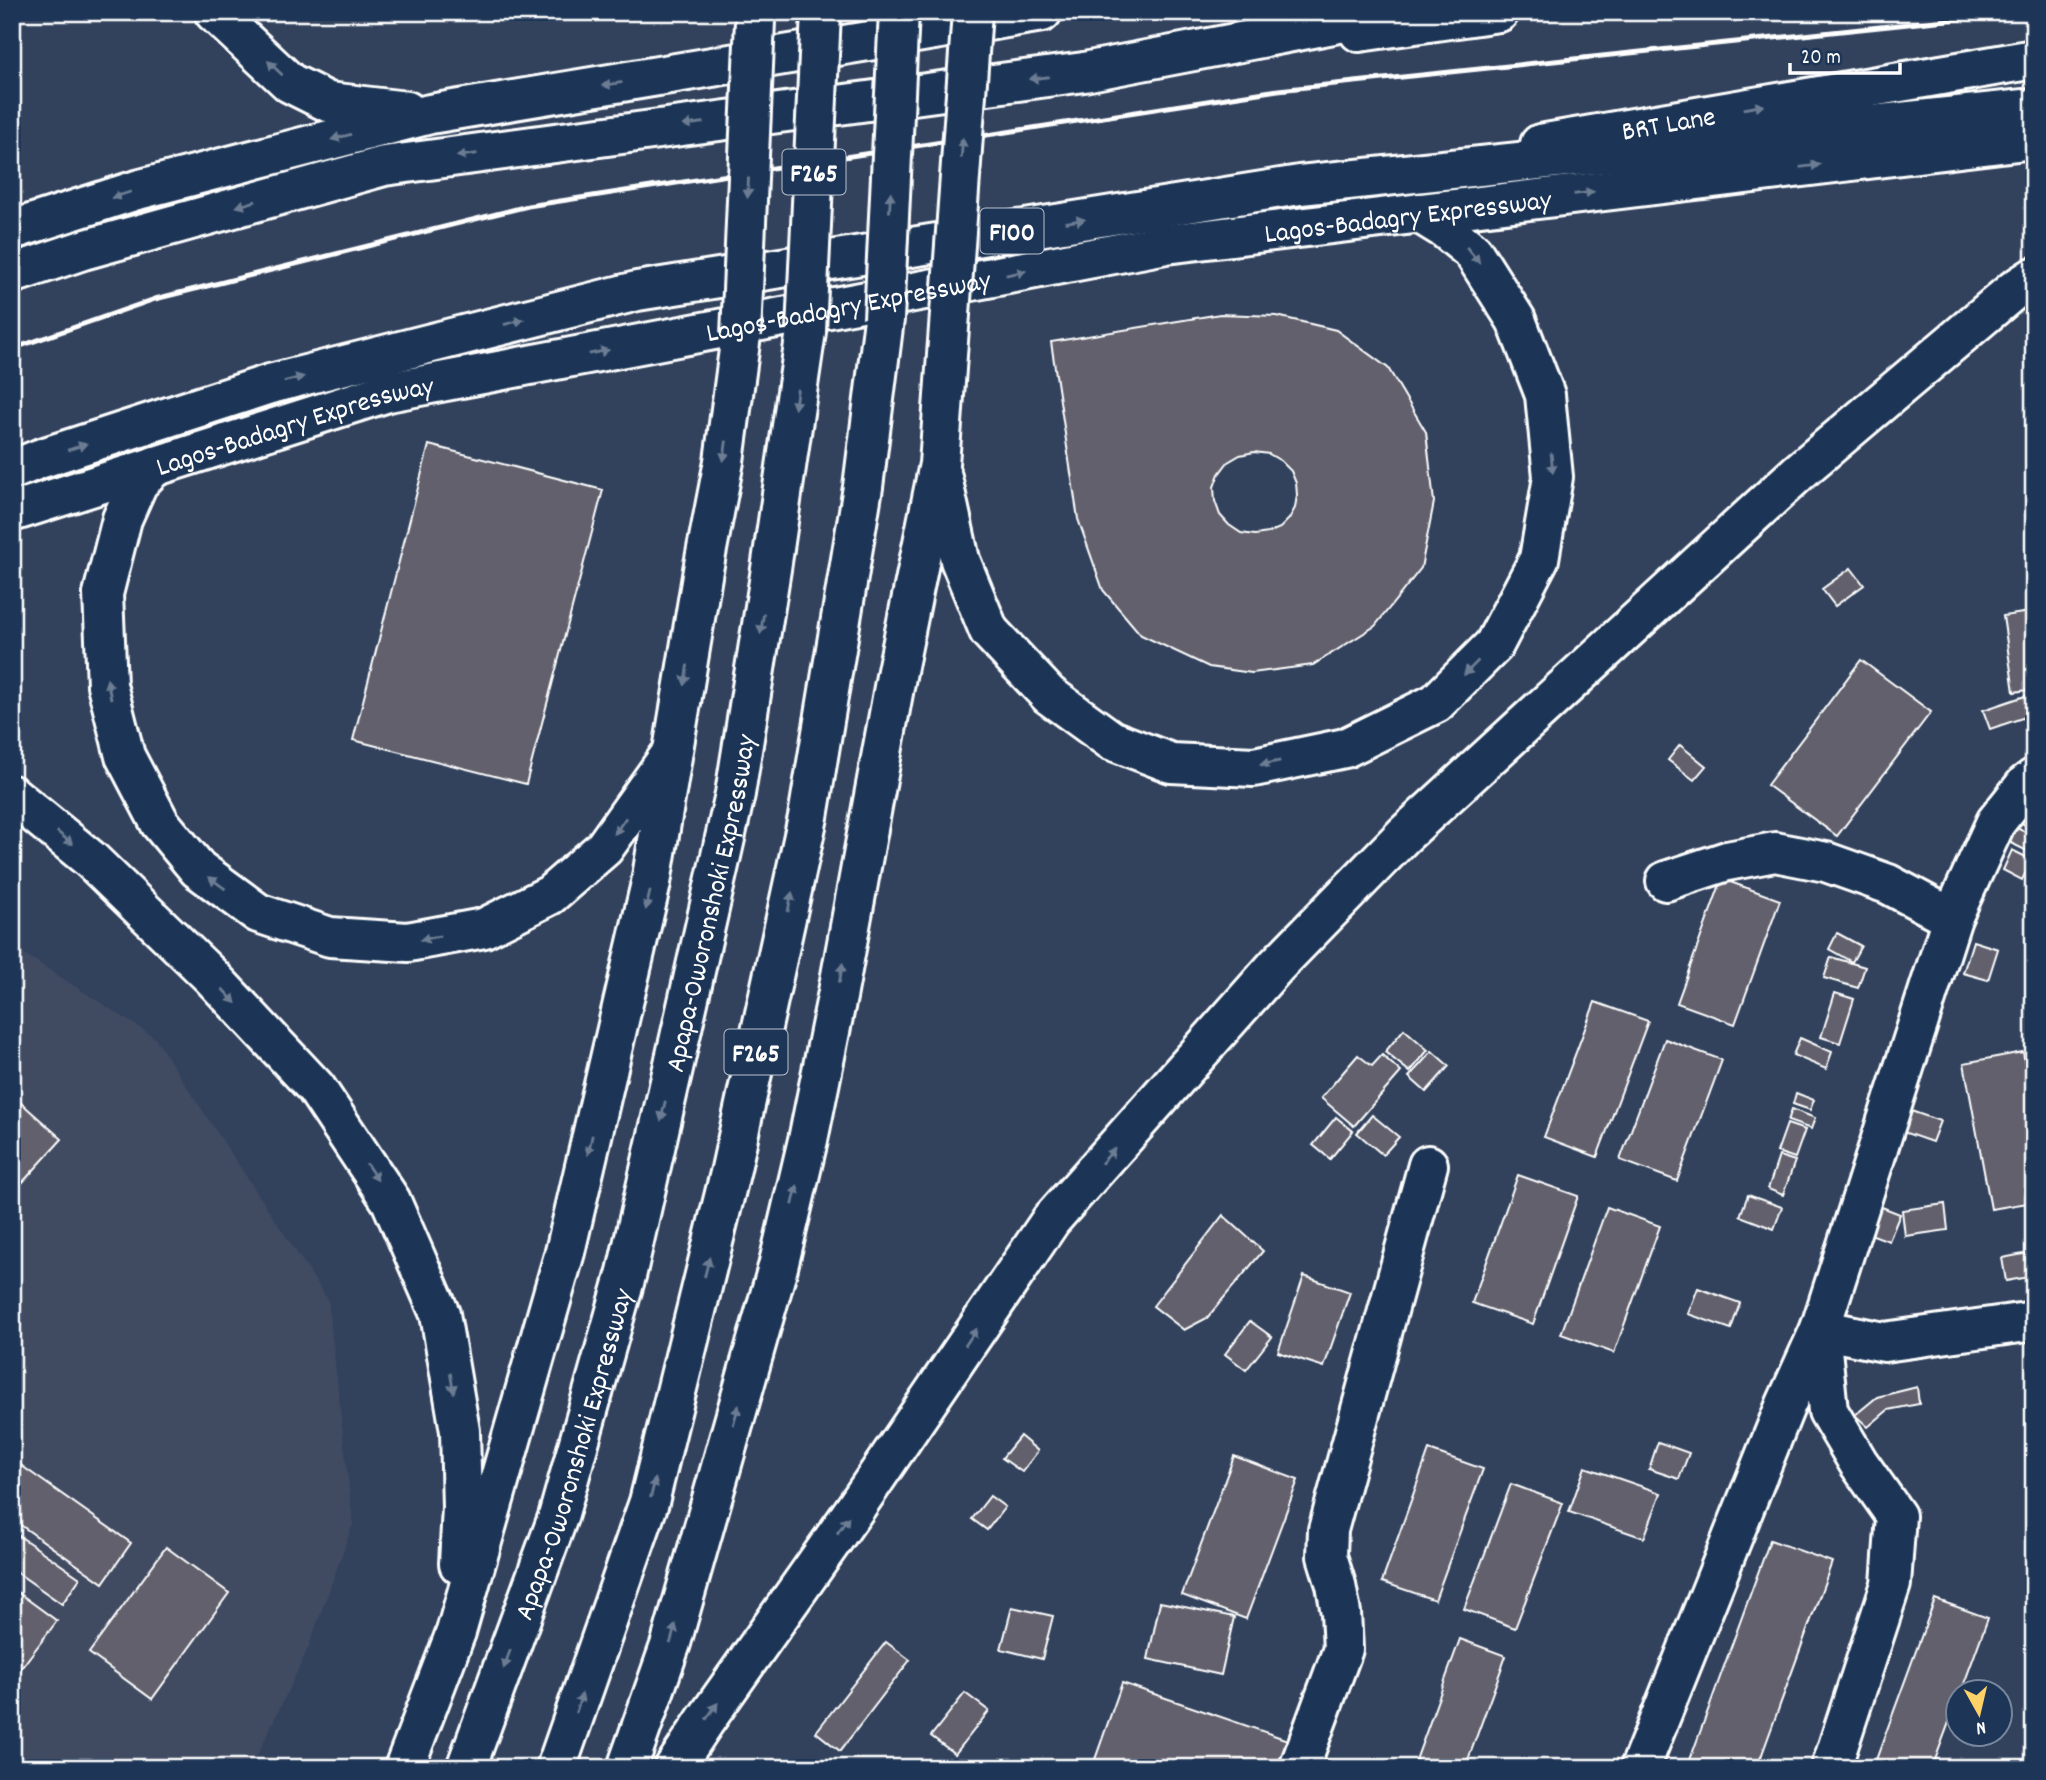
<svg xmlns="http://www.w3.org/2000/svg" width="2046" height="1780" font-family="Dekko,sans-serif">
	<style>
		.built { fill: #404b62 }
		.building { fill: #62616c; stroke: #fff; stroke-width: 2; fill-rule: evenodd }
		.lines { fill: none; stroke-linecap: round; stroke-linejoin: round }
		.minor-casing { stroke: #fff; stroke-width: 44 }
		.major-casing { stroke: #fff; stroke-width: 44 }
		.highway-casing { stroke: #fff; stroke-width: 44 }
		.minor { stroke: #1d3557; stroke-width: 38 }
		.major { stroke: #1d3557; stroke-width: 38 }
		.highway { stroke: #1d3557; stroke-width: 38 }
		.rail { stroke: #fff; stroke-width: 5 }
		.major-bridge-casing { stroke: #fff; stroke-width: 44; stroke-linecap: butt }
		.highway-bridge-casing { stroke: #fff; stroke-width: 44; stroke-linecap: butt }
		.major-bridge { stroke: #1d3557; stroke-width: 38 }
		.highway-bridge { stroke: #1d3557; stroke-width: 38 }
		.oneway { fill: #6c7c92 }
		.labels { text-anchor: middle; stroke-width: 5; stroke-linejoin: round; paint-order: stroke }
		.shield { fill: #1d3557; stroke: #bbc2cd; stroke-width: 2 }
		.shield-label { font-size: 26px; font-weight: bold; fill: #fff }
		.street-label { font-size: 28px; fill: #fff; stroke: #1d3557 }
	</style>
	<rect width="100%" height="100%" fill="#32425d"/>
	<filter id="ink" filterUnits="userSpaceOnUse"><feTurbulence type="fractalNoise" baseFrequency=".0143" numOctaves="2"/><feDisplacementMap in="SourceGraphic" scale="14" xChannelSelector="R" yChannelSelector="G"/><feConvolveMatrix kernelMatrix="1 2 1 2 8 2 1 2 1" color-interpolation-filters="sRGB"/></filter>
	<g filter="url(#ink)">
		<!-- built -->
		<polygon class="built" points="12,946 154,1037 328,1300 353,1524 307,1651 251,1768 12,1768"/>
		<!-- building -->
		<g class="building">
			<path d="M1220 314 1277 316 1336 330 1388 368 1426 432 1434 502 1421 568 1375 626 1313 665 1252 673 1209 667 1141 635 1103 590 1078 519 1051 342ZM1254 452 1269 454 1281 461 1291 471 1296 483 1297 495 1295 508 1289 519 1280 528 1268 533 1255 535 1241 533 1229 525 1220 515 1215 501 1214 487 1219 474 1228 462 1240 455Z"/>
			<polygon points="429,445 603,490 526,784 353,740"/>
			<polygon points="1851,568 1864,585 1835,606 1822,589"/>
			<polygon points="2030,612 2034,636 2034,689 2014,692 2003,616"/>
			<polygon points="1861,660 1931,712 1837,836 1767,785"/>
			<polygon points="2034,693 2034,714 1990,729 1983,710"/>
			<polygon points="1680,745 1706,766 1694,780 1668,760"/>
			<polygon points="2034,805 2034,830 2020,822"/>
			<polygon points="2012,826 2034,836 2033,854 2005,840"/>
			<polygon points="2012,850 2032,860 2022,880 2003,870"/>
			<polygon points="1722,879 1780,900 1735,1024 1677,1003"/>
			<polygon points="1837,933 1861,946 1852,962 1829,949"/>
			<polygon points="1973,941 1998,949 1988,980 1963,973"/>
			<polygon points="1831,957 1865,967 1858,988 1824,978"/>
			<polygon points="1835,993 1854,999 1840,1043 1821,1037"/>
			<polygon points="1595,1002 1648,1021 1597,1157 1544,1137"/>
			<polygon points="1404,1029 1428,1050 1410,1072 1385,1052"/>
			<polygon points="1800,1038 1832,1052 1826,1069 1793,1055"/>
			<polygon points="1665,1039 1722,1060 1677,1181 1620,1160"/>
			<polygon points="1432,1051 1449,1066 1426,1092 1409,1077"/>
			<polygon points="2023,1052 2034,1111 2034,1202 1991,1209 1964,1063"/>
			<polygon points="1358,1055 1372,1066 1382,1055 1401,1072 1354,1126 1321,1098"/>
			<polygon points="1796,1093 1814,1100 1810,1110 1793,1104"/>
			<polygon points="19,1101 62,1139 12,1194 12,1108"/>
			<polygon points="1792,1109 1815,1118 1811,1129 1788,1121"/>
			<polygon points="1911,1111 1940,1121 1932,1142 1903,1132"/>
			<polygon points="1372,1115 1399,1137 1383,1155 1357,1133"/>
			<polygon points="1336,1117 1353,1131 1330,1159 1313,1145"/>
			<polygon points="1787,1124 1805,1130 1795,1158 1777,1152"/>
			<polygon points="1779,1156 1795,1161 1783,1195 1768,1189"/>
			<polygon points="1518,1175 1578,1196 1533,1324 1472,1303"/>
			<polygon points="1748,1195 1782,1207 1774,1229 1740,1216"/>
			<polygon points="1874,1204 1900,1214 1889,1241 1865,1232"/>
			<polygon points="1945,1204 1948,1230 1905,1236 1902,1210"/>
			<polygon points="1607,1207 1660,1226 1614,1353 1561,1334"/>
			<polygon points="1223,1215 1263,1251 1207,1318 1184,1330 1153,1306"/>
			<polygon points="2034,1252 2034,1276 2006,1281 2002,1258"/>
			<polygon points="1304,1276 1350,1292 1324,1367 1278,1352"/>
			<polygon points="1698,1288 1740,1303 1731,1329 1688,1314"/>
			<polygon points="1250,1321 1272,1337 1246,1370 1225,1354"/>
			<polygon points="1917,1387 1919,1404 1888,1410 1868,1427 1855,1415 1877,1397"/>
			<polygon points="1020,1436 1038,1451 1022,1472 1002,1458"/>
			<polygon points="1658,1442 1689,1453 1679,1479 1649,1469"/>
			<polygon points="1429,1450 1483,1469 1435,1600 1382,1582"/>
			<polygon points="1234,1456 1298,1480 1246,1619 1182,1595"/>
			<polygon points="12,1459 131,1543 103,1583 12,1519"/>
			<polygon points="1585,1467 1661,1493 1644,1538 1569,1512"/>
			<polygon points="1511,1484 1563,1503 1515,1628 1464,1609"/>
			<polygon points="990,1496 1005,1507 987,1530 972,1519"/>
			<polygon points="12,1531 80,1578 62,1604 12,1569"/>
			<polygon points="1770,1540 1832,1562 1757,1768 1687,1768"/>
			<polygon points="166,1547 229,1593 152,1699 89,1653"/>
			<polygon points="12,1588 57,1621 12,1680"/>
			<polygon points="1935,1599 1988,1618 1961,1692 1958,1692 1958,1698 1932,1768 1873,1768"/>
			<polygon points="1160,1602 1234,1617 1221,1675 1148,1659"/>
			<polygon points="1012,1607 1053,1616 1042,1659 1001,1649"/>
			<polygon points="1460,1639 1506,1656 1465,1768 1428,1768 1415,1763"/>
			<polygon points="886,1642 910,1660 840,1751 816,1732"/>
			<polygon points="1122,1683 1288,1740 1278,1768 1092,1768"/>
			<polygon points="965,1693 989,1711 955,1754 931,1736"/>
		</g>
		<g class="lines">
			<!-- minor casing -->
			<g class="minor-casing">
				<g id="minor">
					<polyline points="1359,32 1499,12"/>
					<path id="s1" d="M1540 144 2034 59"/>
					<polyline points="1666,881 1727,861 1775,852 1826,862 1888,884 1952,918"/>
					<polyline points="1299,1768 1343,1649 1341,1613 1336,1585 1327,1556 1328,1530 1428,1165"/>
					<polyline points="1640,1768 1786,1404 1820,1329 1952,918 1996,822 2026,784 2034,778"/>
					<polyline points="1831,1768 1891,1584 1896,1516 1858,1462 1828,1411 1820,1329 1884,1342 2034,1321"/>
				</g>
			</g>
			<!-- major casing -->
			<g class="major-casing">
				<g id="major">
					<polyline points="214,12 290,83 328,102 407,111"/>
					<polyline points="12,230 137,190 430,114 1042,12"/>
					<polyline points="155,466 138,483 122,519 103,594 107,685 125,756 160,823 198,869 258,913 330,937 408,942 484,928 550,895 604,848 668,758"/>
					<polyline points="942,477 960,560 989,631 1049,695 1111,740 1171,763 1254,767 1345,748 1436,703 1494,645 1539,559 1553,477 1545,395 1516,320 1473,252 1445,229 1419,213"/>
					<path id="s2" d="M12 512 388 392 1166 244 2034 139"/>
					<polyline points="12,795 90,859 211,976 316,1088 391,1201 440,1314 460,1431 462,1507 459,1564"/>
					<polyline points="404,1768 456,1632 565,1252 651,883 703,570 724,461 741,335"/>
					<polyline points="627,1768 671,1643 778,1267 808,1140 838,992 897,671 939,464 950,314"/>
					<polyline points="674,1768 705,1721 854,1510 1051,1220 1277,965 1404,835 1800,471 2014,290 2034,277"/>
				</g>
			</g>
			<!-- highway casing -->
			<g class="highway-casing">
				<g id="highway">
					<polyline points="12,274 83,250 384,166 1084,72 1396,12"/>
					<polyline points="12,470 39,459 270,384 637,291 1300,185 2034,108"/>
					<path id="s3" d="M466 1768 558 1517 627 1272 735 794 771 569 806 331"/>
					<polyline points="556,1768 649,1502 731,1169 808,817 863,487 884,319"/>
				</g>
			</g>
			<!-- minor -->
			<use href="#minor" class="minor"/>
			<!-- major -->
			<use href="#major" class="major"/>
			<!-- highway -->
			<use href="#highway" class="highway"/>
			<!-- rail -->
			<polyline class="rail" points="12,349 155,299 528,206 1278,90 2023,12"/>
			<!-- major-bridge casing -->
			<g class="major-bridge-casing">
				<g id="major-bridge">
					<polyline points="950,314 972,12"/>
					<polyline points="741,335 755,21"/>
				</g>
			</g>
			<!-- highway-bridge casing -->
			<g class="highway-bridge-casing">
				<g id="highway-bridge">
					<polyline points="884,319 899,12"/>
					<polyline points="806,331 821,13"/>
				</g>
			</g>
			<!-- major-bridge -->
			<use href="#major-bridge" class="major-bridge"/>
			<!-- highway-bridge -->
			<use href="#highway-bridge" class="highway-bridge"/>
		</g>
		<!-- one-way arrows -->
		<defs><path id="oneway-solid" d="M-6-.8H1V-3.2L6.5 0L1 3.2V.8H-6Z" transform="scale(1.75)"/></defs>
		<g class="oneway">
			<use href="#oneway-solid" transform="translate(275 68) rotate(-136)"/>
			<use href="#oneway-solid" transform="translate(1039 78) rotate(172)"/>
			<use href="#oneway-solid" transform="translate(612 84) rotate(171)"/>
			<use href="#oneway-solid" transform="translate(1754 107) rotate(-10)"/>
			<use href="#oneway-solid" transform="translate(693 124) rotate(172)"/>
			<use href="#oneway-solid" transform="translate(341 137) rotate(165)"/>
			<use href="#oneway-solid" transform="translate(962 148) rotate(-86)"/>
			<use href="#oneway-solid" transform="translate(467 155) rotate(172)"/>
			<use href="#oneway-solid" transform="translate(1810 166) rotate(-7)"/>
			<use href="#oneway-solid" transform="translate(748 188) rotate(93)"/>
			<use href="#oneway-solid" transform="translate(1584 193) rotate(-7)"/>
			<use href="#oneway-solid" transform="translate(121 195) rotate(162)"/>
			<use href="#oneway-solid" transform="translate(890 202) rotate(-87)"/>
			<use href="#oneway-solid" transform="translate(246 204) rotate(164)"/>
			<use href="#oneway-solid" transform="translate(1075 221) rotate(-9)"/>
			<use href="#oneway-solid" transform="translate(1473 255) rotate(50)"/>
			<use href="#oneway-solid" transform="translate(1016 273) rotate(-11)"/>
			<use href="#oneway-solid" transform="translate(514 322) rotate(-14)"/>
			<use href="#oneway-solid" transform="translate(599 352) rotate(-11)"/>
			<use href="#oneway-solid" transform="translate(294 379) rotate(-14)"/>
			<use href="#oneway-solid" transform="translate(796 399) rotate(98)"/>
			<use href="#oneway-solid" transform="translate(77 447) rotate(-18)"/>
			<use href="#oneway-solid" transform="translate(725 451) rotate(98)"/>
			<use href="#oneway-solid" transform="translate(1552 463) rotate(85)"/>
			<use href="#oneway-solid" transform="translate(762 624) rotate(99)"/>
			<use href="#oneway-solid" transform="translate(1471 668) rotate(135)"/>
			<use href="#oneway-solid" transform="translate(686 675) rotate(99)"/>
			<use href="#oneway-solid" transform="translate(109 689) rotate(-101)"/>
			<use href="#oneway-solid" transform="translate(1270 763) rotate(169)"/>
			<use href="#oneway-solid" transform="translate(620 826) rotate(125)"/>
			<use href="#oneway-solid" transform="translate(65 838) rotate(39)"/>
			<use href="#oneway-solid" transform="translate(217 883) rotate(-144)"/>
			<use href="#oneway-solid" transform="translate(648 900) rotate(103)"/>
			<use href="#oneway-solid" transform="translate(790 902) rotate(-78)"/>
			<use href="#oneway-solid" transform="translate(430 938) rotate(169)"/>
			<use href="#oneway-solid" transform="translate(841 973) rotate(-80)"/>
			<use href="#oneway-solid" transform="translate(229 996) rotate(47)"/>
			<use href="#oneway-solid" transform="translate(663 1111) rotate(103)"/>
			<use href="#oneway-solid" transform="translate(590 1145) rotate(103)"/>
			<use href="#oneway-solid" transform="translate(1108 1156) rotate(-48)"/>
			<use href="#oneway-solid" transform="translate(372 1172) rotate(56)"/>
			<use href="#oneway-solid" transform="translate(795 1195) rotate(-77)"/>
			<use href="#oneway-solid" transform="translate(707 1267) rotate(-76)"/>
			<use href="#oneway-solid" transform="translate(971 1337) rotate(-56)"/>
			<use href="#oneway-solid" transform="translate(452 1383) rotate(80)"/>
			<use href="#oneway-solid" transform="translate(736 1415) rotate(-74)"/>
			<use href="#oneway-solid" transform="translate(653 1488) rotate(-76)"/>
			<use href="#oneway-solid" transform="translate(843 1525) rotate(-55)"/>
			<use href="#oneway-solid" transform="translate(673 1634) rotate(-74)"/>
			<use href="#oneway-solid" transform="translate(507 1659) rotate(110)"/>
			<use href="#oneway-solid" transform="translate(579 1703) rotate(-71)"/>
			<use href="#oneway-solid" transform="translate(712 1711) rotate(-55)"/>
		</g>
	</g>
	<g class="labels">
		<!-- shield labels -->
		<g class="shield">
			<rect x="782.5" y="149.5" width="63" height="45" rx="5"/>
			<rect x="980.5" y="208.5" width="63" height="45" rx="5"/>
			<rect x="724.5" y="1029.5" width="63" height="45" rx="5"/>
		</g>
		<g class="shield-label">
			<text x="814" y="181">F265</text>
			<text x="1012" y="240">F100</text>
			<text x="756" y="1061">F265</text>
		</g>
		<!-- street labels -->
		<g class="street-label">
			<text dy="10" stroke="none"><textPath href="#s1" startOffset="130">BRT Lane</textPath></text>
			<text dy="10" stroke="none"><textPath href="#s2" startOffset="1430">Lagos-Badagry Expressway</textPath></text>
			<text dy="10" stroke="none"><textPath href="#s2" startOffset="863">Lagos-Badagry Expressway</textPath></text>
			<text dy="10" stroke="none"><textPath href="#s2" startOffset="296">Lagos-Badagry Expressway</textPath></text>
			<text dy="10" stroke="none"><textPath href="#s3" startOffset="900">Apapa-Oworonshoki Expressway</textPath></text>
			<text dy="10" stroke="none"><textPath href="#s3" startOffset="332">Apapa-Oworonshoki Expressway</textPath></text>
		</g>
	</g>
	<!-- margin -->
	<rect width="2046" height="1780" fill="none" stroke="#1d3557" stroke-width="42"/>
	<rect x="21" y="21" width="2004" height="1738" fill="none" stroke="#fff" stroke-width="2.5" filter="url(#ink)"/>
	<!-- north arrow -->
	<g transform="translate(1979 1713) rotate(172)"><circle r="33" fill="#1d3557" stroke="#77869a" stroke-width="2"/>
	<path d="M0-5L12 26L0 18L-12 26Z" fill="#ffd166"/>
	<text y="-10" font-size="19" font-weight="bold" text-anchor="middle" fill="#ffffff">N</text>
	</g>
	<!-- scale -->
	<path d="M1790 63v10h110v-10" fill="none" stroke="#ffffff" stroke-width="3.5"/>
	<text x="1801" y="63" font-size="21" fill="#ffffff" stroke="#1d3557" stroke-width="5" paint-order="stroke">20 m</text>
</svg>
